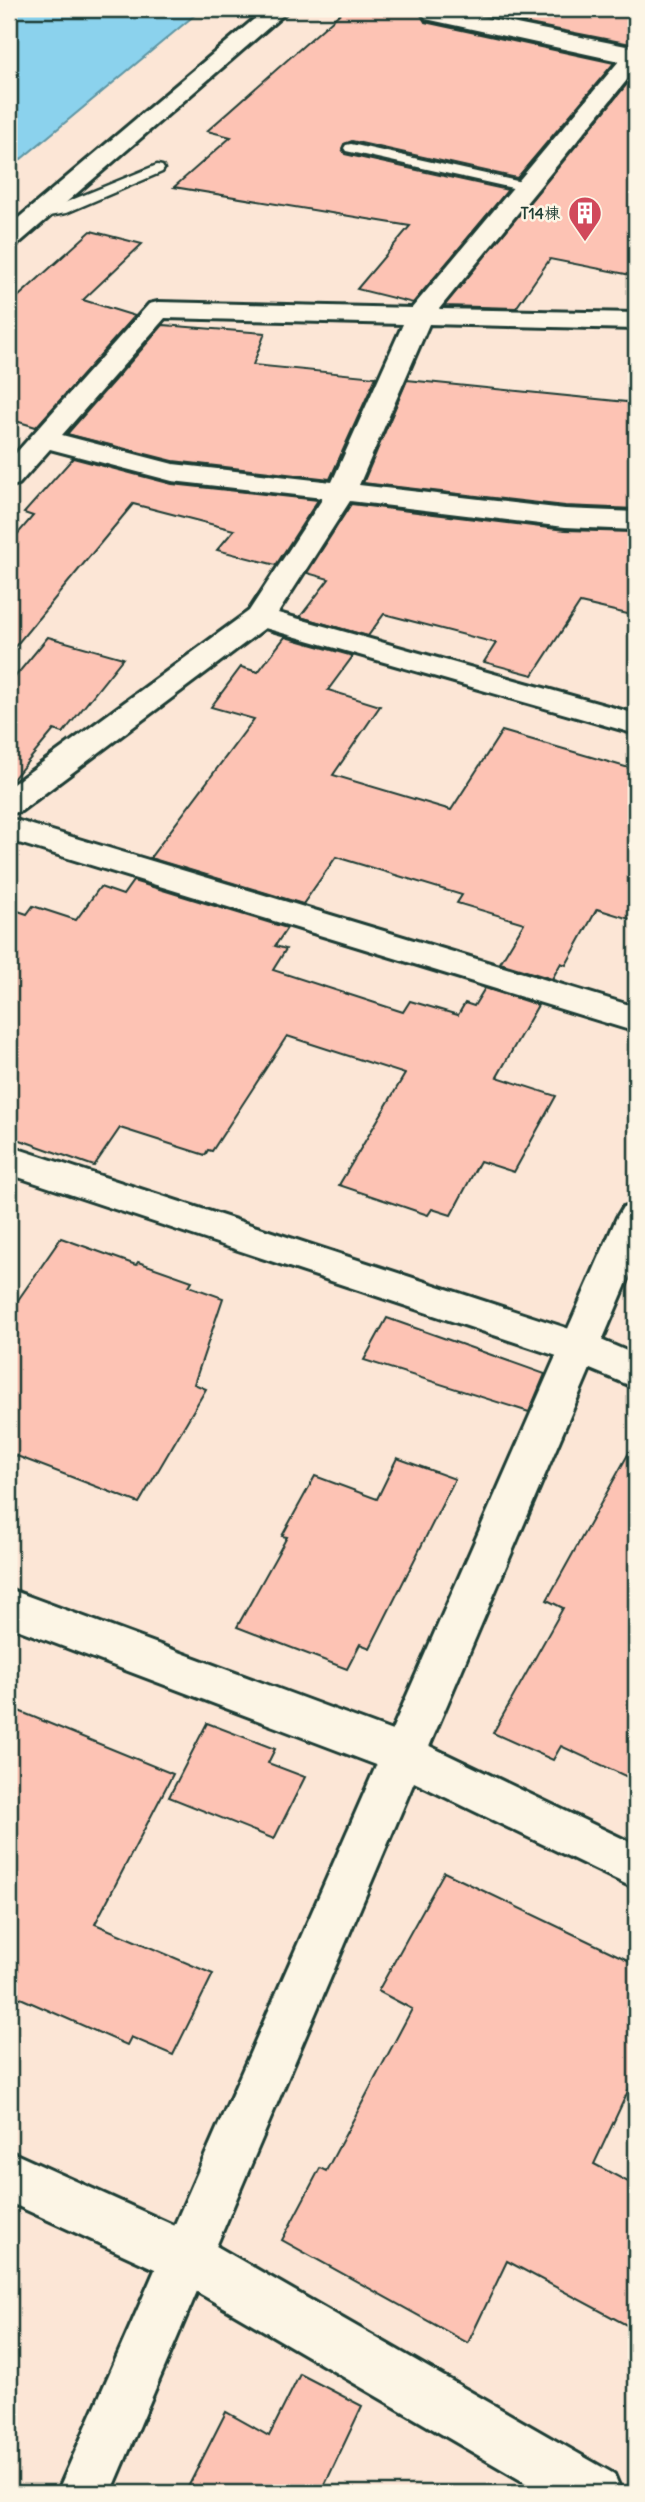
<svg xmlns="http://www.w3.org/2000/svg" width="645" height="2502" font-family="Delius,'Klee One',sans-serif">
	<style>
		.water { fill: #8bd2ed; stroke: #6096a3; stroke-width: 2 }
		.building { fill: #fdc3b4; stroke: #1f3d34; stroke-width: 2 }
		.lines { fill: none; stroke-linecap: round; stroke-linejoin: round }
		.service-casing { stroke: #1f3d34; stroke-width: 5 }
		.minor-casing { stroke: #1f3d34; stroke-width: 6 }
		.tertiary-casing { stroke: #1f3d34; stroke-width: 6 }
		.service { fill: #fcf5e5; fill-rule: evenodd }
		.minor { fill: #fcf5e5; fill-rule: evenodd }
		.tertiary { fill: #fcf5e5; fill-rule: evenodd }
		.labels { text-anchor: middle; stroke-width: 5; stroke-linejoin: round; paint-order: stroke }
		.far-poi-label { font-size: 16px; font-weight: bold; fill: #1f3d34; stroke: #fcf5e5; text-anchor: end }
	</style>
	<rect width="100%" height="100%" fill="#fce6d6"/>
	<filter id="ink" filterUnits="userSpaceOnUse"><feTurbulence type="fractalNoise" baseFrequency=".0143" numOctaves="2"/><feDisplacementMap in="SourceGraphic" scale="14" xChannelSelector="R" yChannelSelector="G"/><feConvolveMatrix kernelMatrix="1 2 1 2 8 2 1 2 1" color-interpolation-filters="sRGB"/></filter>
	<g filter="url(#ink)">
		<!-- water -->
		<polygon class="water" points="9,9 202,9 9,169"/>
		<!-- building -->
		<g class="building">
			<polygon points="345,9 423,9 421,15 425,22 614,63 517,178 352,141 344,144 342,149 345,154 508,190 413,303 357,289 410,226 174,187 231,137 207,131"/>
			<polygon points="453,9 595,9 636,18 636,45"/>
			<polygon points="636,73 636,276 550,259 516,308 444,306"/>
			<polygon points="91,231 142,244 83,300 135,316 36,427 9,419 9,305"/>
			<polygon points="163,325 265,333 253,365 376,377 330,479 173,461 67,434"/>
			<polygon points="407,380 636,403 636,509 565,506 363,483"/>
			<polygon points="73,458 172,484 318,500 276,565 217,550 234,530 133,504 9,654 9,544 33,516 24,513"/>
			<polygon points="351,504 565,530 636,532 636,616 580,603 533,675 484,662 496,643 384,614 368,636 300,617 329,579 307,573"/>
			<polygon points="48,637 123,658 63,733 54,730 9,784 9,684"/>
			<polygon points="285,637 353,656 328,690 380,706 333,775 451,810 502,731 636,770 636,921 597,909 566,965 561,963 552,979 500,963 524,923 457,903 462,895 336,857 303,904 150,858 254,719 211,707 241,667 258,672"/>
			<polygon points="133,881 287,928 275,946 286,949 273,970 403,1012 410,1001 458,1015 465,1003 474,1006 485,988 538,1005 497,1077 556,1096 514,1172 480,1161 451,1215 432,1209 428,1215 339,1185 405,1074 287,1036 212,1151 208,1150 205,1155 120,1128 94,1166 9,1136 9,908 27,914 33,906 76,920 100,887 123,895"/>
			<polygon points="61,1238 136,1265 138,1262 192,1281 189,1286 223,1298 194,1384 206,1389 139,1503 9,1453 9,1313"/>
			<polygon points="387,1318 545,1374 529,1412 364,1360"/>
			<polygon points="636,1440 636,1781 561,1746 553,1760 493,1733 563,1608 547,1600"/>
			<polygon points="397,1458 455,1479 370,1648 360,1644 347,1669 237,1627 287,1537 282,1536 315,1476 377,1499"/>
			<polygon points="9,1707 173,1774 95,1924 213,1974 173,2055 131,2037 127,2045 9,1993"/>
			<polygon points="207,1723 275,1749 268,1763 305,1777 274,1839 169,1797"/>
			<polygon points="444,1872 636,1964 636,2074 594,2164 636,2186 636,2330 507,2261 468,2343 282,2240 320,2168 326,2171 412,2009 378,1991"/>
			<polygon points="300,2374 362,2406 321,2493 185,2493 226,2412 269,2436"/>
		</g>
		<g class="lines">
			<!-- service casing -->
			<g class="service-casing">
				<g id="service">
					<polygon points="351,144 526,183 533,187 526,191 346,151 344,148 346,145"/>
					<polygon points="157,165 162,166 164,169 162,172 66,213 37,218 30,214 32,211 57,206"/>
				</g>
			</g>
			<!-- minor casing -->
			<g class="minor-casing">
				<g id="minor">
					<polygon points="266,9 290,9 18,244 9,247 9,226"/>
					<path d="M426 9H441L636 48V69L439 309 636 313V329L429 324 359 485 565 509 636 512V530L565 527 350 501 278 613 636 714V734L265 628 21 811 9 814V787L249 611 323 498 172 481 50 449 19 484 9 487V461L149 304 158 302 412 308 619 61 426 19 423 14ZM165 318 403 324 332 482 173 464 62 435Z"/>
					<polygon points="9,818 636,1007 636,1032 9,840"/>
					<polygon points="9,1146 594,1337 636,1355 636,1388 566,1359 9,1174"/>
					<polygon points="9,1589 419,1741 636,1845 636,1889 387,1769 9,1626"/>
					<polygon points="9,2151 204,2239 614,2474 622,2493 543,2493 168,2275 9,2202"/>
				</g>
			</g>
			<!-- tertiary casing -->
			<g class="tertiary-casing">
				<polygon id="tertiary" points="636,1203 636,1261 111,2493 57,2493 617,1217 623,1207"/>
			</g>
			<!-- service -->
			<use href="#service" class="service"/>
			<!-- minor -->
			<use href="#minor" class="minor"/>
			<!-- tertiary -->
			<use href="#tertiary" class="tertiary"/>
		</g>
	</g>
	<!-- icons -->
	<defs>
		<g id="building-pin" transform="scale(1.75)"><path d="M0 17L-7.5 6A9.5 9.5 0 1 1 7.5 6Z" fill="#d1495b" stroke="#fcf5e5"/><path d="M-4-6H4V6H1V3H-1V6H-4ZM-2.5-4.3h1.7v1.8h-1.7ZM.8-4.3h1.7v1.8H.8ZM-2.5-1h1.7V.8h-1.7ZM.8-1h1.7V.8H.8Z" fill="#fff"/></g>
	</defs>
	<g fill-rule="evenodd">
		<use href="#building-pin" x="585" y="213"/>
	</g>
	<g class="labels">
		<!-- far-poi labels -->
		<g class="far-poi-label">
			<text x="560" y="219">T14棟</text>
		</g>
	</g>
	<!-- margin -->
	<rect width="645" height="2502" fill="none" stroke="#fcf5e5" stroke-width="35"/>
	<rect x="18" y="18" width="610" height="2467" fill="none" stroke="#1f3d34" stroke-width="2.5" filter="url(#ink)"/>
</svg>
